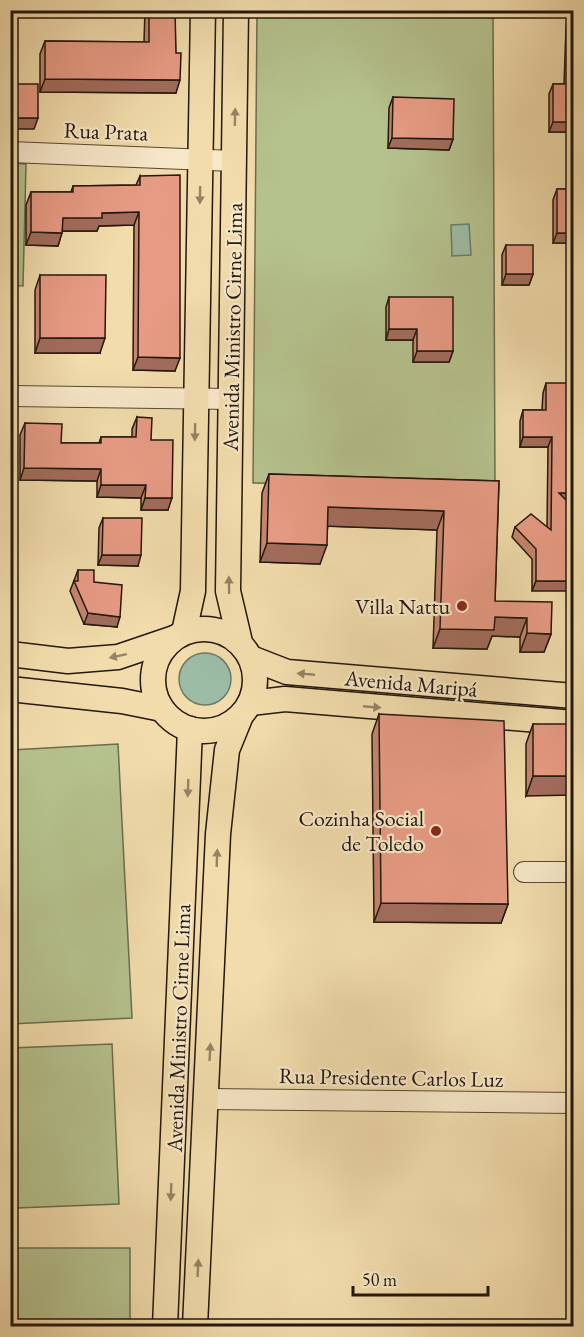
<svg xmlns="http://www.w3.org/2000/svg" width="584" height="1337" font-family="'EB Garamond',serif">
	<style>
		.green { fill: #b5c28e; stroke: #6c6c4d; stroke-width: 1.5 }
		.water { fill: #9cbca6; stroke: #6c7a68; stroke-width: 1.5 }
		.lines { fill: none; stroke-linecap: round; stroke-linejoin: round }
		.minor-casing { stroke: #574834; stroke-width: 22 }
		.major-casing { stroke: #23170c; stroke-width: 27 }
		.minor { stroke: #f7e8c9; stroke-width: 20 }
		.major { stroke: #f2dcac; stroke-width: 24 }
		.wall { fill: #c78572; stroke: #23170c; stroke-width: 1.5 }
		.shaded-wall { fill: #a26c5c; stroke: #23170c; stroke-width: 1.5 }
		.building { fill: #e79b84; stroke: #23170c; stroke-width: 1.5 }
		.oneway { fill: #958364 }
		.poi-dot { fill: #8f2418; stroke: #f7e8c9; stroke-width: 2 }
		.labels { text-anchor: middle; stroke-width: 4.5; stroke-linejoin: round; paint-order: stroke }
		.street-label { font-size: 22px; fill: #23170c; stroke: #f7e8c9 }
		.poi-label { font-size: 22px; fill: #23170c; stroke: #f7e8c9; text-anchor: end }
	</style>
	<rect width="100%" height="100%" fill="#f2dcac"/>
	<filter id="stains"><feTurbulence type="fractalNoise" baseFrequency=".00333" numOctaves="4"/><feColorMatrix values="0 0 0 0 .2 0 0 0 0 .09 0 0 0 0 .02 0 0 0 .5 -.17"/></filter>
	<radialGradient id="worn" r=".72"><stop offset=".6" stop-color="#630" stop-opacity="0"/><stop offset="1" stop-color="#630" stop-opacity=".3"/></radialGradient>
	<!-- green -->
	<g class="green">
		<polygon points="257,11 493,11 495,487 253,483"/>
		<polygon points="11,163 26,164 23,286 11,285"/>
		<polygon points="118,744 132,1018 11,1024 11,750"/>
		<polygon points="112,1044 119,1204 17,1208 11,1048"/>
		<rect x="13" y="1248" width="117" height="78"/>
	</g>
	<!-- water -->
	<g class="water">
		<polygon points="469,224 471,255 452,256 451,225"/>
		<circle cx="205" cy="679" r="26"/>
	</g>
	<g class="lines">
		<!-- minor casing -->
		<g class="minor-casing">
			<g id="minor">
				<polyline points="10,152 234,161"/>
				<polyline points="10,396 231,399"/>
				<polyline points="524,872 574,872"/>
				<polyline points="207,1099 574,1103"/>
			</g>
		</g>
		<!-- major casing -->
		<g class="major-casing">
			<g id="major">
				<polyline points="236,10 228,591 240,642"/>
				<circle cx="204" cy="680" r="51"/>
				<polyline points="184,632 193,591 203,10"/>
				<polyline points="10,654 68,661 118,657 174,638"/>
				<polyline points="251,658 287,672 574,696"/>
				<polyline points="10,689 122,701 162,709"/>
				<polyline points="251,703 285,699 574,723"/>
				<polyline points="165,1326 190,729"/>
				<polyline points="195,1326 218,834 227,750 240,718"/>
			</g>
		</g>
		<!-- minor -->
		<use href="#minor" class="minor"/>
		<!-- major -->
		<use href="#major" class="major"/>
	</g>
	<!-- wall -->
	<g class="wall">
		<polygon points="145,10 175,10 176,93 40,92 40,54 45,41 144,42"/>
		<polygon points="570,17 573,132 549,132 549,94 553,84 564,84 566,28"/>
		<polygon points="393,97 453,139 449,150 388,148 389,108"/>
		<polygon points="140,176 175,371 133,370 134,225 99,226 97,231 62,231 58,246 26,245 26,205 31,192 71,192 73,186 136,185"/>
		<polygon points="557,189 573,189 573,243 553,243 553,200"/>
		<polygon points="506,245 533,274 529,285 502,285 502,255"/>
		<polygon points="40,275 100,353 35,353 35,290"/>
		<polygon points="389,297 453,351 449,362 413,362 413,340 386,340 386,307"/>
		<polygon points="546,383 570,503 532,591 532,559 512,537 515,527 547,527 548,447 520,447 520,421 523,410 542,410 543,393"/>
		<polygon points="137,417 151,440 168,510 141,510 141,498 97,497 97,481 20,480 20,435 25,423 61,443 99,443 101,437 132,437 132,429"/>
		<polygon points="269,474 499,481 495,601 551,634 544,652 520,652 520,637 492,636 487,649 433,648 437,530 328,526 320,564 260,562 262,493"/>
		<polygon points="103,518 138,566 98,565 99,528"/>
		<polygon points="78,570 94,582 117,627 84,624 70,591"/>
		<polygon points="379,714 508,904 501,923 374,922 372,734"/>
		<polygon points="533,724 572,729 526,796 526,744"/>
	</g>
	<!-- shaded-wall -->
	<g class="shaded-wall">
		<polygon points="59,10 84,10 82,17 57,17"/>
		<polygon points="45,79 180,80 176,93 40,92"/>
		<polygon points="10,118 38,118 34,129 10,129"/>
		<polygon points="553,122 573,122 573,132 549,132"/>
		<polygon points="392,138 453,139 449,150 388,148"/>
		<polygon points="139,212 134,225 99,226 97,231 58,231 63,218 102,213"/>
		<polygon points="31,232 62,233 58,246 26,245"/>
		<polygon points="557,233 573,233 573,243 553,243"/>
		<polygon points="506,274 533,274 529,285 502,285"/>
		<polygon points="389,329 417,329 413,340 386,340"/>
		<polygon points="40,338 105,338 100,353 35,353"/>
		<polygon points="417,351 453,351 449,362 413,362"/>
		<polygon points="138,357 180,358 175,371 133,370"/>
		<polygon points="523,437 552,437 548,447 520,447"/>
		<polygon points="24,468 101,469 97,481 20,480"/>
		<polygon points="101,485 146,485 141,498 97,497"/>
		<polygon points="559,493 573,493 573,503 556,503"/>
		<polygon points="145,498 172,498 168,510 141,510"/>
		<polygon points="328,507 444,511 437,530 322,526"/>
		<polygon points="267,543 327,545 320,564 260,562"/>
		<polygon points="102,555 141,555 138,566 98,565"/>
		<polygon points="536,581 573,581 573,591 532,591"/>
		<polygon points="88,613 120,617 117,627 84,624"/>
		<polygon points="495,617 527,618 520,637 492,636 487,649 433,648 440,629"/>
		<polygon points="527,633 551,634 544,652 520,652"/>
		<polygon points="533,776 573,776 573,795 526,796"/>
		<polygon points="381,903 508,904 501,923 374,922"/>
	</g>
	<!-- building -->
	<g class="building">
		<polygon points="149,10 175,10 176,53 181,53 180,80 45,79 45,41 149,42"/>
		<polygon points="570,17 573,17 573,122 553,122 553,84 568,84"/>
		<rect x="10" y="84" width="28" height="34"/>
		<polygon points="393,97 454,99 453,139 392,138"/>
		<polygon points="180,175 180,358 138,357 139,212 102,213 102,218 63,218 62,233 31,232 31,192 73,192 73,186 140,185 140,176"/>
		<rect x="557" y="189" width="16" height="44"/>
		<rect x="506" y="245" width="27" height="29"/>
		<polygon points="40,275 106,275 105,338 40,338"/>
		<polygon points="389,297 453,297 453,351 417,351 417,329 389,329"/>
		<polygon points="546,383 573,383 573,493 559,493 573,507 573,581 536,581 536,549 515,527 531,514 551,530 552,437 523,437 523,410 546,410"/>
		<polygon points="137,417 152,418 151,440 173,440 172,498 145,498 146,485 101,485 101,469 24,468 25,423 62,424 61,443 101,443 101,437 136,437"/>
		<polygon points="269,474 499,481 495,601 552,602 551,634 527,633 527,618 495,617 494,630 440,629 444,511 328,507 327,545 267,543"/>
		<polygon points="103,518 142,518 141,555 102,555"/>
		<polygon points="78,570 94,570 94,582 122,585 120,617 88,613 74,581 78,581"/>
		<polygon points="379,714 504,721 508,904 381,903"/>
		<polygon points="533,724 571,724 572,729 573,729 573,776 533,776"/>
	</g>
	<!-- one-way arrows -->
	<defs><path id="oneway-solid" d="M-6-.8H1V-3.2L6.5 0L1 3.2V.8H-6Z" transform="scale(1.5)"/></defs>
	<g class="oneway">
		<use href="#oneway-solid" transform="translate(235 117) rotate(-89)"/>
		<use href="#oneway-solid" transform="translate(200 195) rotate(91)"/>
		<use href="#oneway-solid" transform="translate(195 432) rotate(91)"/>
		<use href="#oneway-solid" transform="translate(229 585) rotate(-91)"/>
		<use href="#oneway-solid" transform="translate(118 656) rotate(168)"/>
		<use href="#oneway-solid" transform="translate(306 674) rotate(-175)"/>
		<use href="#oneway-solid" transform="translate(372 707) rotate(5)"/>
		<use href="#oneway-solid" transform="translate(188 788) rotate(92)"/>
		<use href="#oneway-solid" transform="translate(217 858) rotate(-88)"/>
		<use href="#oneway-solid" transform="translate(210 1052) rotate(-87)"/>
		<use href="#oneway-solid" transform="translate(171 1192) rotate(92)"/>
		<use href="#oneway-solid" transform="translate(198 1268) rotate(-87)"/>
	</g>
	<!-- markers -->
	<g class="poi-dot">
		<circle cx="462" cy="606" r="6"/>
		<circle cx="436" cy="831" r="6"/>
	</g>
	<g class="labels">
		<!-- street labels -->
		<g class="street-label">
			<text transform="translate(106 131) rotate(2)" y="8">Rua Prata</text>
			<text transform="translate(232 327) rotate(-89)" y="8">Avenida Ministro Cirne Lima</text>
			<text transform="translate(411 683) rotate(5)" y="8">Avenida Maripá</text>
			<text transform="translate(178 1028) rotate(-88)" y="8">Avenida Ministro Cirne Lima</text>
			<text transform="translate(391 1077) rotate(1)" y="8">Rua Presidente Carlos Luz</text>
		</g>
		<!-- poi labels -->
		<g class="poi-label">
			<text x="450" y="614">Villa Nattu</text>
			<text x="424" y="826">Cozinha Social<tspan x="424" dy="25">de Toledo</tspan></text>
		</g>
	</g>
	<!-- margin -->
	<rect width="584" height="1337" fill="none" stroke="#f2dcac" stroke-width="36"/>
	<rect x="12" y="12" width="560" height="1313" fill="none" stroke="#23170c" stroke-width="3"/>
	<rect x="18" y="18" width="548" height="1301" fill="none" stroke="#23170c" stroke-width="1.5"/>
	<!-- scale -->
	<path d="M353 1286v9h135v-9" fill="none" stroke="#23170c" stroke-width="3"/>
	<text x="362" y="1286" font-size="18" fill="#23170c" stroke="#f7e8c9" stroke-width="4.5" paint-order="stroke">50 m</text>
	<rect width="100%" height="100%" filter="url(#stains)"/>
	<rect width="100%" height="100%" fill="url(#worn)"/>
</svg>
